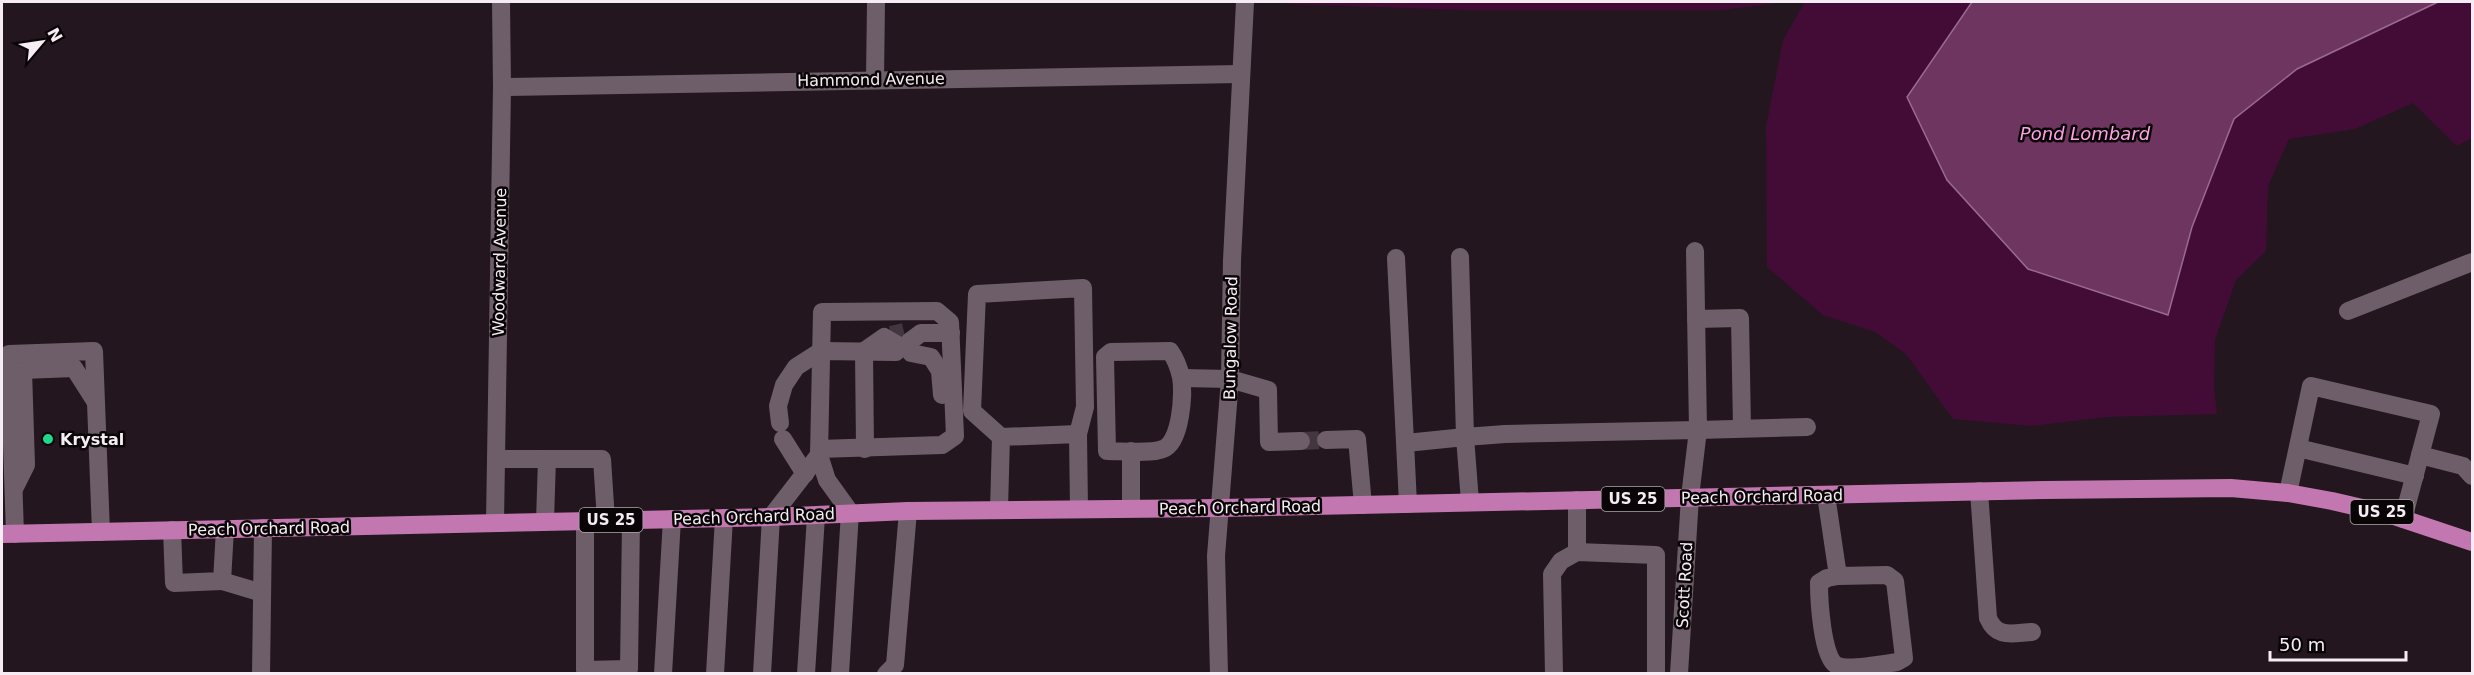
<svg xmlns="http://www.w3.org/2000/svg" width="2474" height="675" font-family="'DejaVu Sans',sans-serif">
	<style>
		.green { fill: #420c37 }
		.water { fill: #6f3561; stroke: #986c8d; stroke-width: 1.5 }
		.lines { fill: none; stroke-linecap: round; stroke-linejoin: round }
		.minor-tunnel { stroke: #43363f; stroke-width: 18; stroke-dasharray: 18 9; stroke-linecap: butt }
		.minor { stroke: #6e5e69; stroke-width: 18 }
		.major { stroke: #c377b0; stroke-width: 18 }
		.poi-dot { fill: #1dd888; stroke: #090507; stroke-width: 2 }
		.labels { text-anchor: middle; stroke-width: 5; stroke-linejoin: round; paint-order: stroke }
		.shield { fill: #090507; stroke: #afa7ac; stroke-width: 1.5 }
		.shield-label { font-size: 15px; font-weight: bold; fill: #f6ecf3 }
		.street-label { font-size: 16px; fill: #f6ecf3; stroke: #090507 }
		.poi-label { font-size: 16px; font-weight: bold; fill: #f6ecf3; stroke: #090507; text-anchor: start }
		.water-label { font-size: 18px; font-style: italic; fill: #fda4e5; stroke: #090507 }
	</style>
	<rect width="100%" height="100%" fill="#23161f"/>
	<!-- green -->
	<g class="green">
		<polygon points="1288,2 1785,2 1723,10 1464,10 1287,4"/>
		<polygon points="1805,2 2472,2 2472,138 2457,146 2413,103 2355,129 2289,139 2268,186 2266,251 2236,280 2215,340 2214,388 2217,414 2106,417 2031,426 1953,419 1906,354 1875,332 1823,315 1767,267 1766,126 1783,40"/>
	</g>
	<!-- water -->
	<polygon class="water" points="1972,2 2438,2 2297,69 2234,119 2192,227 2168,315 2028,269 1947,180 1907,97"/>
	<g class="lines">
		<!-- minor-tunnel -->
		<g class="minor-tunnel">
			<polyline points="891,335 904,332"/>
			<polyline points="1301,441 1326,440"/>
		</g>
		<!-- minor -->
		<g class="minor">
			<polyline points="875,79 876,2"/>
			<polyline points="502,87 1240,74"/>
			<polyline points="1695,251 1698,430 1807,427"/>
			<polyline points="1460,257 1465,437 1505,434 1698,430 1690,497 1679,674"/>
			<polyline points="1396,258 1408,504"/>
			<polyline points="2348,311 2472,262"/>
			<polyline points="1696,319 1740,318 1742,428"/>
			<polyline points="909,342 921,333 951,333"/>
			<polyline points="864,351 865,449"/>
			<polyline points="864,351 884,337 896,344"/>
			<path d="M1170 351C1175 358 1179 368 1181 377 1184 393 1181 443 1163 449 1150 454 1121 451 1107 451L1105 357 1111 352Z"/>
			<polyline points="911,353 931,357 940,371 942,395"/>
			<polyline points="1182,378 1230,379 1268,390 1269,442 1301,441"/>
			<polyline points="780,423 778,406 784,385 796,367 821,351 896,352"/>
			<polyline points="1001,437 972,411 977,294 1083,288 1085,407 1078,434"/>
			<polyline points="783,439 805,474"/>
			<polyline points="1326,440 1357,439 1363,505"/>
			<polyline points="1406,443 1465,437 1470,502"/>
			<polyline points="2298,448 2415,476"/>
			<polyline points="819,449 942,445 955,436 950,322 937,311 822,312 819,455 827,480 850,512 840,674"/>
			<polyline points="2420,455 2463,466 2472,476"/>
			<polyline points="496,459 602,459 606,520"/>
			<polyline points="15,487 26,465 23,370 74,368 95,401"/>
			<path d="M1979 491 1988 618C1997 639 2012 633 2032 632"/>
			<polyline points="2288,493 2311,386 2431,414 2403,519"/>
			<path d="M1826 495 1838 576 1827 578 1819 583C1819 599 1822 657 1836 665 1847 671 1883 664 1897 662L1904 658 1895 581 1887 575 1838 576"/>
			<polyline points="1131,508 1131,451"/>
			<polyline points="999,510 1001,437 1078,434 1079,509"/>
			<polyline points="585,520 585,670 629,669 631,520"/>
			<polyline points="545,521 547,459"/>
			<polyline points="495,522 502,87 501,2"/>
			<polyline points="172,530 174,583 222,581 225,529"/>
			<polyline points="15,534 9,354 94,351 101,532"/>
			<polyline points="1577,552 1577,500"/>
			<polyline points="222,581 262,593"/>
			<polyline points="261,674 263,528"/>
			<polyline points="663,674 672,519"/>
			<polyline points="715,674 724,518"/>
			<polyline points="762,674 771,517 819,455"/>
			<polyline points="806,674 816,516"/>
			<polyline points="886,674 895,665 908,511"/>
			<polyline points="1219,674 1216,556 1230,379 1232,260 1245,2"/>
			<polyline points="1554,674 1552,574 1561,561 1577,552 1656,555 1656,674"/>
		</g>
		<!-- major -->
		<polyline class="major" points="2,534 771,517 908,511 1221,508 2045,490 2231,488 2288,493 2332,501 2388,514 2472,542"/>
	</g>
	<!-- markers -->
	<circle class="poi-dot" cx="48" cy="439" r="6"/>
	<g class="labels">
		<!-- shield labels -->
		<g class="shield">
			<rect x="1601.5" y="487" width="63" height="24" rx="4.5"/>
			<rect x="2350.5" y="500" width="63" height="24" rx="4.5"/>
			<rect x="579.5" y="508" width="63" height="24" rx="4.5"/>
		</g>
		<g class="shield-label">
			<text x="1633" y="504">US 25</text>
			<text x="2382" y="517">US 25</text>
			<text x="611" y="525">US 25</text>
		</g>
		<!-- street labels -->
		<g class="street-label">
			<text transform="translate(871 79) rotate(-1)" y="6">Hammond Avenue</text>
			<text transform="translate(499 262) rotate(-89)" y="6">Woodward Avenue</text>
			<text transform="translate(1230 338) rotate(-89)" y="6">Bungalow Road</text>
			<text transform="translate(1762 496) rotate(-1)" y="6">Peach Orchard Road</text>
			<text transform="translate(1240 507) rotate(-1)" y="6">Peach Orchard Road</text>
			<text transform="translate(754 516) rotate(-2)" y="6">Peach Orchard Road</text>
			<text transform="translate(269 528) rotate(-1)" y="6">Peach Orchard Road</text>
			<text transform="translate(1684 585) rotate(-87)" y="6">Scott Road</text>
		</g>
		<!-- poi labels -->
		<g class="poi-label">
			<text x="60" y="445">Krystal</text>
		</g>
		<!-- water labels -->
		<g class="water-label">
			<text x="2085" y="140">Pond Lombard</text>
		</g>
	</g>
	<!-- border -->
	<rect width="2474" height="675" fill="none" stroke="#f6ecf3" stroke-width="6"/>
	<!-- north arrow -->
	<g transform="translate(42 42) rotate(61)" stroke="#090507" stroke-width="4.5" paint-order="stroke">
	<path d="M0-4.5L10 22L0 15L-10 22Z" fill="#f6ecf3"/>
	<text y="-9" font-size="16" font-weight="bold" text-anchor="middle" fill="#f6ecf3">N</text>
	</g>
	<!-- scale -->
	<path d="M2270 651v9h136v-9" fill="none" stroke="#f6ecf3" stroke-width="3"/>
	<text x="2279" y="651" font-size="18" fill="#f6ecf3" stroke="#090507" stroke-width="4.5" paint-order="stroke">50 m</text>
</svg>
